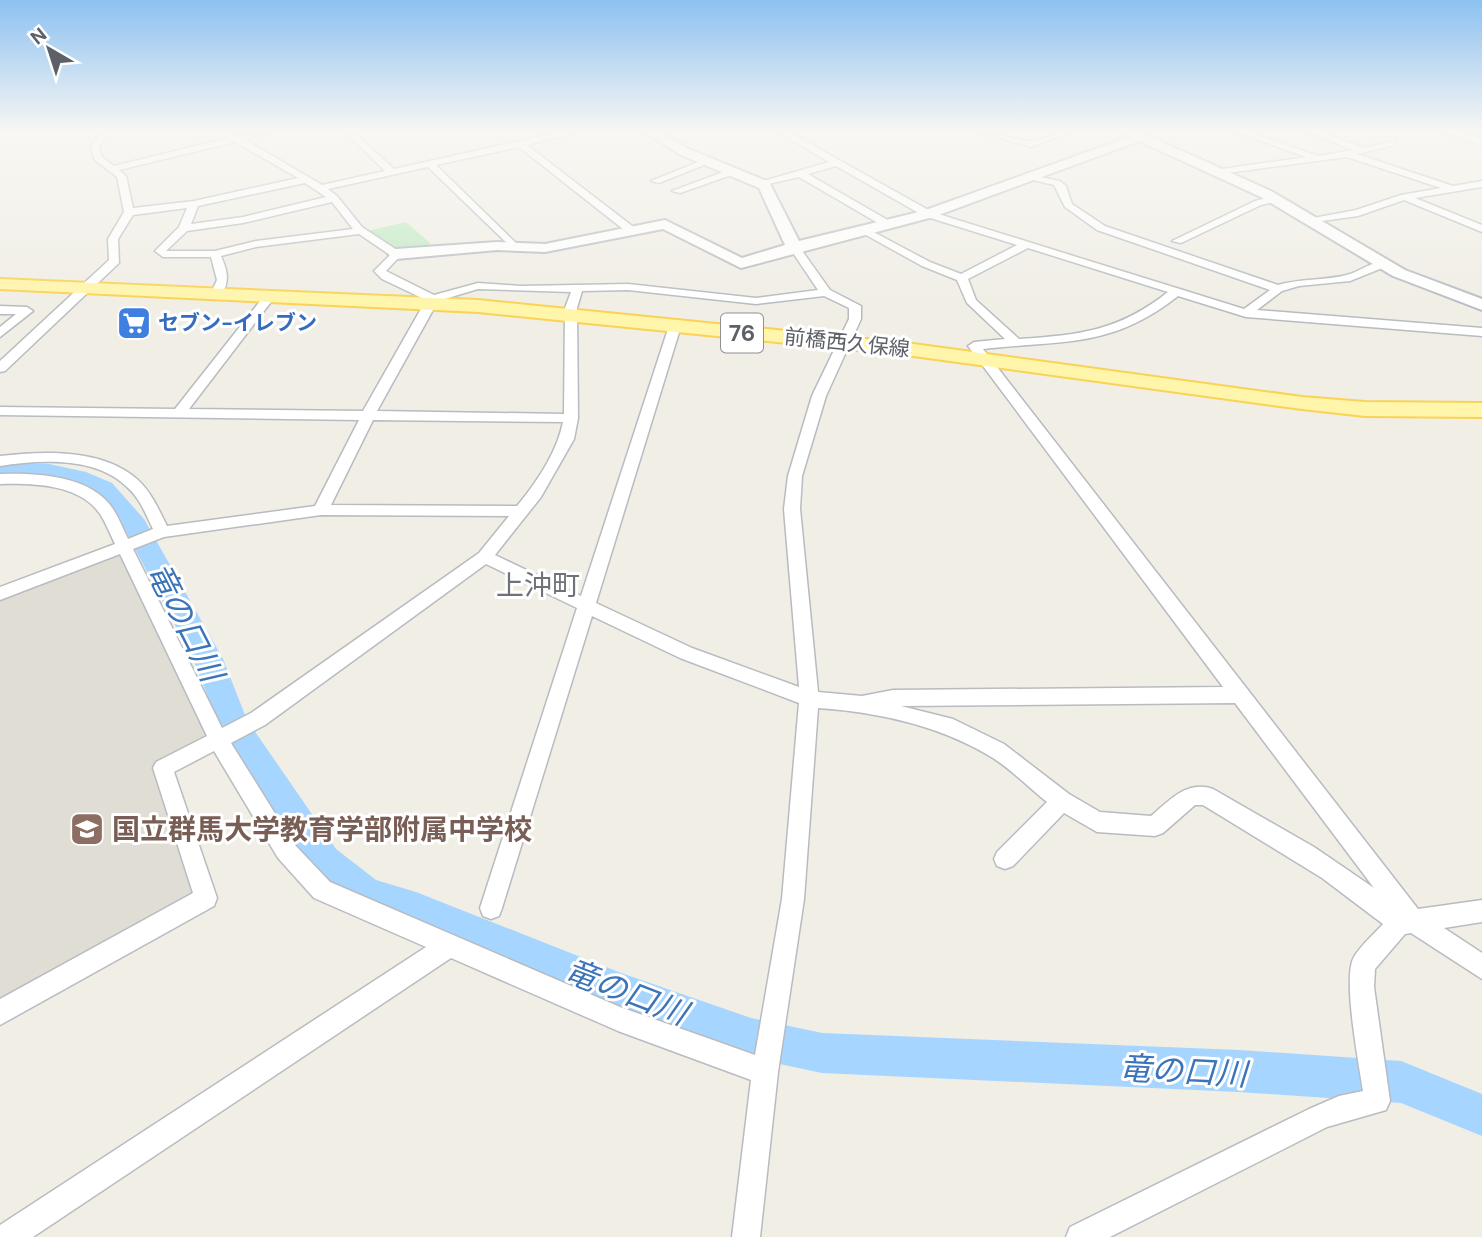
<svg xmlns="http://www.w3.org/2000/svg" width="1482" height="1237" font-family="'DM Sans','Noto Sans JP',sans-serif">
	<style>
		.education { fill: #e0ddd4 }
		.green { fill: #c0e9c2 }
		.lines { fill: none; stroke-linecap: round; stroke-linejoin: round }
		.river { fill: #a6d5ff; fill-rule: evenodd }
		.street-casing { stroke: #b8bbc0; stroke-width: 3 }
		.secondary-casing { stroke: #b8bcc2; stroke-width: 4 }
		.primary-casing { stroke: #fad255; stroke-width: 4 }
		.street { fill: #fff; fill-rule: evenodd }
		.secondary { fill: #fff; fill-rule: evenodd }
		.primary { fill: #fff5ab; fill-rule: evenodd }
		.labels { text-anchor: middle; stroke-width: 6; stroke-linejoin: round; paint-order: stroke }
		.far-shop-label { font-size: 21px; font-weight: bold; fill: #366cbe; stroke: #fff; text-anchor: start }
		.far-street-label { font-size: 21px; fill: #5d6167; stroke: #fff }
		.shield { fill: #fff; stroke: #8e9095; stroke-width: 2 }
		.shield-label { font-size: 23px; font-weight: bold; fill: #5d6167 }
		.quarter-label { font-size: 28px; fill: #6e7379; stroke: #fff }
		.near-education-label { font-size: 28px; font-weight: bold; fill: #785e54; stroke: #fff; text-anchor: start }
		.near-water-label { font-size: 32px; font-style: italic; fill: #3b74b8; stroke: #fff }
	</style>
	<rect width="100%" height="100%" fill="#f0eee5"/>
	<!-- education -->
	<polygon class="education" points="122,551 212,738 154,767 195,891 192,896 0,1002 0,598"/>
	<!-- green -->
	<polygon class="green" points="406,222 430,243 430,247 393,248 368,231"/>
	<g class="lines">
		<!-- river -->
		<polygon class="river" points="0,463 49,464 86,472 112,483 144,519 223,659 247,720 336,849 376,880 416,892 621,973 751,1018 822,1033 1239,1050 1401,1061 1482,1094 1482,1136 1401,1103 1239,1092 822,1073 751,1058 621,1013 415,928 353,906 312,873 223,735 193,659 125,530 94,495 72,484 49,480 0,479"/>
		<!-- street casing -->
		<g class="street-casing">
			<g id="street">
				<path d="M100 132H109L99 148 102 157 114 166 228 138 224 132H232L237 136 268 132 244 139 322 185 385 171 345 132H354L394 169 560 132H577L527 145 636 229V233H628L519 147 436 165 517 244 518 246 513 249 428 167 328 189 337 196 362 227 400 252V256L386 271 434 295 478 283 521 286 628 284 756 298 818 290 789 247 798 245 830 290 861 306V319L826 396 802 476 800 509 818 692 862 696 893 690 1223 687 968 346 974 342 1005 339 967 303 957 280 922 266 857 230 866 228 930 262 961 274 1017 245 924 216 836 166 808 174 891 222V226H883L799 177 760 186V182L829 162 778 132H789L932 212 1244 309 1270 290 1097 230 1065 207 1054 185 1025 178 1030 175 1060 181 1066 186 1072 204 1105 226 1278 285C1302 278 1328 281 1350 274 1362 270 1374 260 1387 262V266L1350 281 1299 286 1282 291 1257 310 1482 328V336L1246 317 1178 296C1111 349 1062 340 983 349L1418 909 1482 900V922L1444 928 1482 953V979L1411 933 1405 934 1375 969 1374 987 1390 1101 1386 1110 1327 1127 1110 1237H1066L1070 1227 1309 1109 1339 1096 1363 1091C1359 1064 1342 977 1354 957 1361 945 1374 934 1383 924L1322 878 1203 805H1195L1163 833 1155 836 1097 832 1064 813 1013 866 1005 869 997 866 994 859 997 852 1047 802C1028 787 1009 767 988 755 937 725 877 712 818 708L804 899 778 1072 760 1237H732L751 1080 618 1031 451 958 33 1237H0V1225L426 947 314 898 278 858 214 751 174 772 217 898 214 906 0 1025V999L193 893 153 768 156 762 207 736 120 554 0 600V587L115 544C110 534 106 523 100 514 80 484 32 483 0 484V474C36 473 91 475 113 509 119 518 123 529 128 539L153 529C146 515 140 498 127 487 95 456 40 460 0 466V456C43 451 103 448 138 480 151 492 159 510 167 526L315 506 359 420 0 415V407L175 409 264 296 268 295 274 298 189 409 363 411 426 300 382 279 374 271 390 255 359 234 256 247 221 256C228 272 230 282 220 297H212L210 295 217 280 211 257H163L155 251 179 227 187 208 133 215 118 239 119 263 5 371 0 372V361L109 260 108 239 124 212 117 177 95 160 91 148ZM235 142 298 178 194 201 133 208 126 176 119 170ZM305 183 326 197 243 217 191 224 198 206ZM332 202 353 229 256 241 215 251H166L187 231 243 223ZM1028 248 1168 292C1119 331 1079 335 1019 339L976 300 968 279ZM478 289 571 292 565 308 564 414 377 411 438 301ZM628 290 756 304 824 296 849 308V319L812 396 788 476 784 509 799 687 692 648 596 603 681 326 679 323 669 326 581 596 495 555 541 497 574 439 578 418 577 308 582 291ZM373 420 563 422C557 452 537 482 517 506L331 505ZM321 515 509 516 479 553 251 713 222 728 133 549 164 537ZM486 564 577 608 480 908 483 916 491 919 499 916 502 908 592 616 680 658 799 703 782 899 755 1055 620 1007 330 882 294 844 231 743 265 725ZM1235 703 1374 888 1314 847 1213 789C1187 780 1170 800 1151 816L1100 812 1069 794 1004 744 953 719 901 706Z"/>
				<path d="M980 132C997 132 1017 142 1031 141 1045 140 1056 132 1071 132L1031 147Z"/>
				<polygon points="1235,132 1249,132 1318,156 1353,150 1308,132 1321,132 1363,148 1395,141 1395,145 1357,154 1453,186 1482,181 1482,187 1415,198 1482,225 1482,232 1404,200 1358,216 1308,223 1308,219 1356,210 1401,195 1441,188 1347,157 1219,174 1217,172 1222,169 1306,157"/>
				<polygon points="1445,132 1459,132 1482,139 1482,145"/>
				<polygon points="706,159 714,161 659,183 651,181"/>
				<polygon points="734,168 739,171 737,173 680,193 672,191"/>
				<polygon points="1275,196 1278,197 1278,201 1261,205 1181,243 1172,241 1255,201"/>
				<polygon points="0,306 27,307 33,311 0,337 0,327 16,314 0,314"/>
			</g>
		</g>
		<!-- secondary casing -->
		<g class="secondary-casing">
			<polygon id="secondary" points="644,132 659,132 689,149 769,182 799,241 923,211 1129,137 1123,132 1140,132 1271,191 1405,270 1482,299 1482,310 1393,276 1261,197 1139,141 933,217 741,268 663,229 545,252 497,250 396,259 388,254 396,249 497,242 545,244 665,220 742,258 785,245 759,188 681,155"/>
		</g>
		<!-- primary casing -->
		<g class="primary-casing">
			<polygon id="primary" points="0,279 478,300 906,343 1302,397 1365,402 1482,403 1482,417 1365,416 1302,409 906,355 478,312 0,289"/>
		</g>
		<!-- street -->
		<use href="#street" class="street"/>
		<!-- secondary -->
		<use href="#secondary" class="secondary"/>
		<!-- primary -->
		<use href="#primary" class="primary"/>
	</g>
	<!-- sky -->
	<linearGradient id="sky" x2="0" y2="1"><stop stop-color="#8dc1f1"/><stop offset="0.43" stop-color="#f8f7f3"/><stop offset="1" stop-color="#f8f7f3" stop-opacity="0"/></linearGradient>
	<rect width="1482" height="306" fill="url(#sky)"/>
	<!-- icons -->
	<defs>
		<g id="supermarket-square" transform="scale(1.75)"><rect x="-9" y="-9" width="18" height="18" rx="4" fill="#3f7fe0" stroke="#fff"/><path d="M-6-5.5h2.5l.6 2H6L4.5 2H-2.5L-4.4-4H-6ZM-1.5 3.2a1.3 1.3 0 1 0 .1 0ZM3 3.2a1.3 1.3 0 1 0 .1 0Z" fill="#fff"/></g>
		<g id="school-square" transform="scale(1.75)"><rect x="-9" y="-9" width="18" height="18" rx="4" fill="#8d6e63" stroke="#fff"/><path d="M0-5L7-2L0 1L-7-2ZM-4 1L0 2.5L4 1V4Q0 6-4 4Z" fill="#fff"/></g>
	</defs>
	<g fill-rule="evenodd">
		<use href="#supermarket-square" x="134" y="323"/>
		<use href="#school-square" x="87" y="829"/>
	</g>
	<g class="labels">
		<!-- far-shop labels -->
		<g class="far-shop-label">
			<text x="158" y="330">セブン-イレブン</text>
		</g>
		<!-- far-street labels -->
		<g class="far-street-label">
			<text transform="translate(847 343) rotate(6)" y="7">前橋西久保線</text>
		</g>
		<!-- shield labels -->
		<rect class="shield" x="721" y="313.5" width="42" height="39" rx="5"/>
		<g class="shield-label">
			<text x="742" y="341">76</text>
		</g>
		<!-- quarter labels -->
		<g class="quarter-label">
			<text x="538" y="595">上沖町</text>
		</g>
		<!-- near-education labels -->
		<g class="near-education-label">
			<text x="112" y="839">国立群馬大学教育学部附属中学校</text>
		</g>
		<!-- near-water labels -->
		<g class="near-water-label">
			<text transform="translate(185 622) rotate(63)" y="11">竜の口川</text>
			<text transform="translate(626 992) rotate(21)" y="11">竜の口川</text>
			<text transform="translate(1183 1071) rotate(3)" y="11">竜の口川</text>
		</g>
	</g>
	<!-- north arrow -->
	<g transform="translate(49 49) rotate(321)" stroke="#ffffff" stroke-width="5" paint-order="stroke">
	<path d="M0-5L12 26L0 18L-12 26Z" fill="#5d6167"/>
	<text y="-10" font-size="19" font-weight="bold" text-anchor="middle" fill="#5d6167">N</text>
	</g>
</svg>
